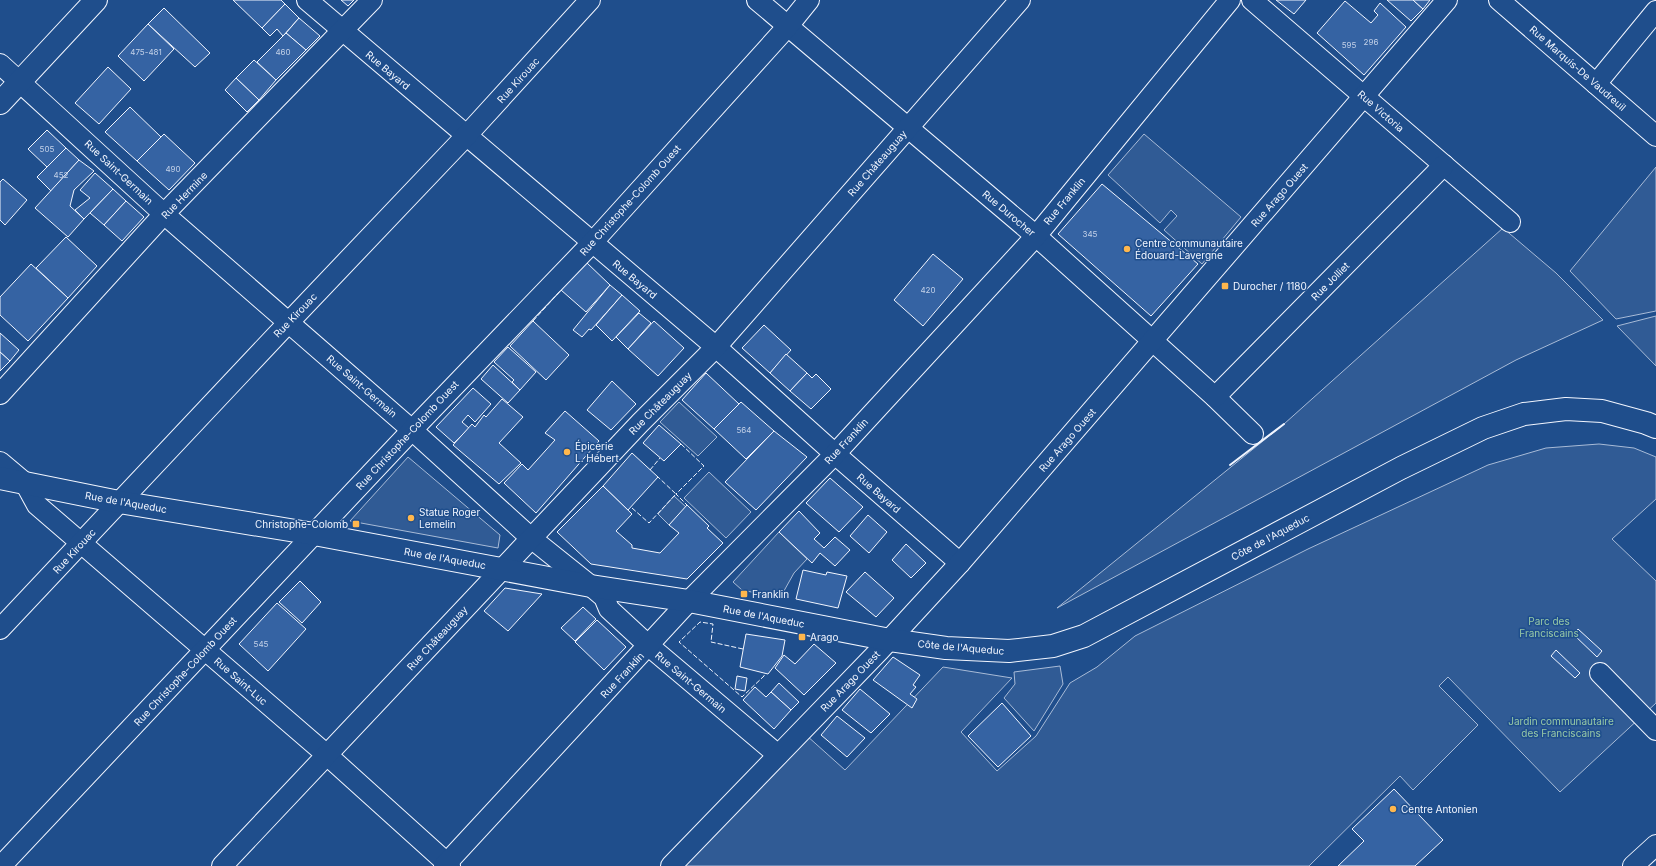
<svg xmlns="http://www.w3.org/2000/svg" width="1656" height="866" font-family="Inter,sans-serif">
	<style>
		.built { fill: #305b95; stroke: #a8bbd7 }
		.building { fill: #3563a3; stroke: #f2f6ff }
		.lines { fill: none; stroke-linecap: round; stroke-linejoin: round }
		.street-casing { stroke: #f2f6ff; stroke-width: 22 }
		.secondary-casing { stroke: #f2f6ff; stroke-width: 24 }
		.primary-casing { stroke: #f2f6ff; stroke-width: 24 }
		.street { stroke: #1f4e8c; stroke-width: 20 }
		.secondary { stroke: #1f4e8c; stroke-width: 22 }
		.primary { stroke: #1f4e8c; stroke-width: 22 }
		.fence { stroke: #f2f6ff; stroke-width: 1; stroke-dasharray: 5 2; stroke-linecap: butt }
		.wall { stroke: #f2f6ff; stroke-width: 2 }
		.poi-dot { fill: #ffb74d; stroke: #1f4e8c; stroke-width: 1.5 }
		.labels { text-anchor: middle; stroke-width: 3; stroke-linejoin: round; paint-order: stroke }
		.number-label { font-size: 8px; fill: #c3d1e8 }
		.street-label { font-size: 10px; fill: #f2f6ff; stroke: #1f4e8c }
		.poi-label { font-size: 10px; fill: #f2f6ff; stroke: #1f4e8c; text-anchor: start }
		.park-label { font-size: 10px; fill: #97c8a6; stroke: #1f4e8c }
	</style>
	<rect width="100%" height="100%" fill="#1f4e8c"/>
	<!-- built -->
	<g class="built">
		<polygon points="1144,134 1241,217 1202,264 1164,230 1177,216 1171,210 1160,223 1108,175"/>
		<polygon points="1656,167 1656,311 1616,319 1570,271"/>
		<polygon points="1503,228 1556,273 1603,320 1516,360 1057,608 1284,424"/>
		<polygon points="1656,316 1656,366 1617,326"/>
		<polygon points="679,402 717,437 698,456 660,422"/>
		<polygon points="1599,444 1634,448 1656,457 1656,499 1612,539 1656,581 1656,703 1560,792 1448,677 1439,686 1478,725 1413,790 1400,776 1309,866 682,866 806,735 845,770 943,667 1012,678 961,732 997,771 1036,736 1070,683 1097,667 1135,636 1308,549 1488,465 1546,448"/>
		<polygon points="408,457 500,535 498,548 350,521"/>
		<polygon points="709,472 751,512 726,538 684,498"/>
		<polygon points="674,496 686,507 669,525 658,514"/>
		<polygon points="779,532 807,559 794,573 780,598 742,590 733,582"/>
		<polygon points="1060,666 1063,684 1034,731 1004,698 1015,684 1014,672"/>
	</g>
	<!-- building -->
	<g class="building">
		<polygon points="233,0 281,0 285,4 262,28"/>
		<polygon points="341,0 354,0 348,6"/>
		<polygon points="1276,0 1306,0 1294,14"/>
		<polygon points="1387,0 1413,0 1423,9 1411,21"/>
		<polygon points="1413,0 1430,0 1423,9"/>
		<polygon points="1345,1 1371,23 1378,15 1374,11 1380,3 1406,27 1364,75 1317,33"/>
		<polygon points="285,4 299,18 283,36 277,29 270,36 262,28"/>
		<polygon points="164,8 210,53 195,67 148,24"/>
		<polygon points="299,18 320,36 306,50 286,33"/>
		<polygon points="148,24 174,49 144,81 118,56"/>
		<polygon points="286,33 306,50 276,80 257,62"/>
		<polygon points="254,60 276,80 259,100 236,78"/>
		<polygon points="108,67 131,89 99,124 75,103"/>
		<polygon points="236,78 259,100 247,112 225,90"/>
		<polygon points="130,107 161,137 137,161 105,132"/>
		<polygon points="47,130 66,148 47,167 28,149"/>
		<polygon points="164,134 195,163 169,190 137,161"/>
		<polygon points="66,148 79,160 51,191 37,177"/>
		<polygon points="79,160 94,171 74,190 70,206 84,219 68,237 35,208"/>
		<polygon points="95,173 113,189 84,219 75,210 90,198 80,190"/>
		<polygon points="3,179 27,200 5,225 0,220 0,182"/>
		<polygon points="1102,184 1198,264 1151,316 1058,234"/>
		<polygon points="113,189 126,201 104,225 90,213"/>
		<polygon points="126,201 144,217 122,241 104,225"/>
		<polygon points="66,237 97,266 68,298 36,268"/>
		<polygon points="933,254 963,279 923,326 894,300"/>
		<polygon points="586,262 610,285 586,312 561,290"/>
		<polygon points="31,264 68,298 28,341 0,315 0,297"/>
		<polygon points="610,285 622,295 591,330 589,329 582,337 573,330"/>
		<polygon points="622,295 640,311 612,341 596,325"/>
		<polygon points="639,313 651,323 628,349 616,337"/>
		<polygon points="533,321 569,355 546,380 510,346"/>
		<polygon points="654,321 684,348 658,376 628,349"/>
		<polygon points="764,325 791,350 770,373 742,348"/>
		<polygon points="0,333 19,350 10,361 0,352"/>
		<polygon points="508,347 536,372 520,390 512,382 514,380 494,362"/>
		<polygon points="0,352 10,361 0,371"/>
		<polygon points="786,354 807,373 790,391 770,373"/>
		<polygon points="493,365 520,390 508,403 481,379"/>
		<polygon points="706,373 739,404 714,429 682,400"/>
		<polygon points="807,373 812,378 816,374 831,389 811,409 790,391"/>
		<polygon points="612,381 636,404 611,430 587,410"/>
		<polygon points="473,388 491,404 475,422 468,415 462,422 469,428 454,443 436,427"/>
		<polygon points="502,399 523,417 499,443 521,463 499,484 453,445 472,424 475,427 484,415 486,417"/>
		<polygon points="741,402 774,431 746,459 714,429"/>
		<polygon points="565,411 599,441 536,513 504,483 522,464 528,470 555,440 545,433"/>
		<polygon points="659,425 681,444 664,461 643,443"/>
		<polygon points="774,431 807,457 756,510 725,482"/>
		<polygon points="632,453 658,477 628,510 603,486"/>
		<polygon points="830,478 863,507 839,532 806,503"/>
		<polygon points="603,486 632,514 616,531 632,545 632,548 660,553 679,533 669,525 687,505 709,526 707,528 723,543 687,579 591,564 557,532"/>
		<polygon points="799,511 820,533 814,539 824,548 835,537 850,550 835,566 820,553 812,563 779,532"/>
		<polygon points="868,515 887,532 869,553 850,536"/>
		<polygon points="906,544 926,563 911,578 892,560"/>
		<polygon points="803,570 826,575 827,572 847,576 838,608 796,599"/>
		<polygon points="865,572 894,598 876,617 846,592"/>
		<polygon points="300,581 321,602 302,623 279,602"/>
		<polygon points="505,588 542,594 508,631 484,611"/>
		<polygon points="277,603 306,629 268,671 239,644"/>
		<polygon points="583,607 596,619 575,641 561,628"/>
		<polygon points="597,620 626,647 604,670 575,642"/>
		<polygon points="1578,629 1602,651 1597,657 1573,634"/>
		<polygon points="746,634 785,640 782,656 768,674 740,667"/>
		<polygon points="814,644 836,663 804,695 775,668 784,655 795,664"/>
		<polygon points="1556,650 1580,673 1575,678 1551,656"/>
		<polygon points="893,657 920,675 913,685 916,687 910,694 917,699 912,708 873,680"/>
		<polygon points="737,676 747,678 745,691 735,689"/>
		<polygon points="779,683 799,702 791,710 771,692"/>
		<polygon points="755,687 766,697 771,692 791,710 774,729 743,700"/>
		<polygon points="860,689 890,714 871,733 842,710"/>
		<polygon points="1002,703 1031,736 998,767 968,736"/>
		<polygon points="837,716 865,738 847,757 821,735"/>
		<polygon points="1394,789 1443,840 1415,866 1338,866 1364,841 1352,829"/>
	</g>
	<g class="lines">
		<!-- street casing -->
		<g class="street-casing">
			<g id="street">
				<polyline points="307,0 716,347 835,454 960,563"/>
				<polyline points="757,0 1036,236 1215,397 1253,434"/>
				<polyline points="1252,0 1510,222"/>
				<polyline points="1499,0 1656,136"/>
				<polyline points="0,64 164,214 412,430 531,538 591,586 604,597 609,609 649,646 778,755"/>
				<polyline points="1596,84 1656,11"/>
				<polyline points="0,394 164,214 372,0"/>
				<polyline points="1215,397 1444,165"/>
				<polyline points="0,462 25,483 37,505 327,755 450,866"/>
				<polyline points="0,629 289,322 467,135 590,0"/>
				<polyline points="1600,673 1656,730"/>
				<polyline points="1,866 412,430 592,243 788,26 809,0"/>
				<polyline points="222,866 640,423 716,347 1020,0"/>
				<polyline points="444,866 689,601 835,454 1036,236 1230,0"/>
				<polyline points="671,866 880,650 960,563 1447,0"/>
				<polyline points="1633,866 1656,845"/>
			</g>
		</g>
		<!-- secondary casing -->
		<g class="secondary-casing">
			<polyline id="secondary" points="0,478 119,502 314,534 591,586 689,601 890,640 946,648 1009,651 1053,646 1084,636 1401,468 1483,428 1524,414 1566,409 1602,411 1646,423 1656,427"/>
		</g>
		<!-- primary casing -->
		<g class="primary-casing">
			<polyline id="primary" points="0,103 96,0"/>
		</g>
		<!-- street -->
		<use href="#street" class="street"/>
		<!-- secondary -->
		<use href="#secondary" class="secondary"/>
		<!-- primary -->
		<use href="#primary" class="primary"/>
		<!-- fence -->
		<g class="fence">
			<polyline points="533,321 561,290"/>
			<polyline points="681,444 704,466 676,494 687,505"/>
			<polyline points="650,470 660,458"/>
			<polyline points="632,508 649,523 676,494 658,477"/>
			<polyline points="743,649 711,642 713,624 700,622 679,642 742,697 764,676 765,673"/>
		</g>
		<!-- wall -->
		<polyline class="wall" points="1230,465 1284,424"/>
	</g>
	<!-- markers -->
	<g class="poi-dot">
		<circle cx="1127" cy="249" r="4"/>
		<rect x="1221" y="282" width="8" height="8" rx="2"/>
		<circle cx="567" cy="452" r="4"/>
		<circle cx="411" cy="518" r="4"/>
		<rect x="352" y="520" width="8" height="8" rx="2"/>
		<rect x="740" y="590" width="8" height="8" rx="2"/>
		<rect x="798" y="633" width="8" height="8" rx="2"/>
		<circle cx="1393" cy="809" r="4"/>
	</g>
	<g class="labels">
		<!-- number labels -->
		<g class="number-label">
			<text x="1371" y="45">296</text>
			<text x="1349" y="48">595</text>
			<text x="146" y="55">475-481</text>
			<text x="283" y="55">460</text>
			<text x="47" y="152">505</text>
			<text x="173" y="172">490</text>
			<text x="61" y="178">452</text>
			<text x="1090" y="237">345</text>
			<text x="928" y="293">420</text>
			<text x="744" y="433">564</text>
			<text x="261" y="647">545</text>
		</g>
		<!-- street labels -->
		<g class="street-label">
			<text transform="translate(1578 68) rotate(41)" y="4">Rue Marquis-De Vaudreuil</text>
			<text transform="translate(388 70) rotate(40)" y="4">Rue Bayard</text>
			<text transform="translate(518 80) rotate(-48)" y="4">Rue Kirouac</text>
			<text transform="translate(1381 111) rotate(41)" y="4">Rue Victoria</text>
			<text transform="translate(877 163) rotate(-49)" y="4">Rue Châteauguay</text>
			<text transform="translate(119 172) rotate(43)" y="4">Rue Saint-Germain</text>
			<text transform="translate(184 195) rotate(-46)" y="4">Rue Hermine</text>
			<text transform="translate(1279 195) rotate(-49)" y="4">Rue Arago Ouest</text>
			<text transform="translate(630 200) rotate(-48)" y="4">Rue Christophe-Colomb Ouest</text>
			<text transform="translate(1064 201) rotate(-50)" y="4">Rue Franklin</text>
			<text transform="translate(1009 213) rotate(40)" y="4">Rue Durocher</text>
			<text transform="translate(635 279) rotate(40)" y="4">Rue Bayard</text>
			<text transform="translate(1330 281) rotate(-45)" y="4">Rue Jolliet</text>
			<text transform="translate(295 315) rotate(-46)" y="4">Rue Kirouac</text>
			<text transform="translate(362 386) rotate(41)" y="4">Rue Saint-Germain</text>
			<text transform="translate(660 403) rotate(-45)" y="4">Rue Châteauguay</text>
			<text transform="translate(407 435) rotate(-47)" y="4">Rue Christophe-Colomb Ouest</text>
			<text transform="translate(1067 440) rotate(-49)" y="4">Rue Arago Ouest</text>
			<text transform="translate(846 441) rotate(-47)" y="4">Rue Franklin</text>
			<text transform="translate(879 493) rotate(41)" y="4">Rue Bayard</text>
			<text transform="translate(126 502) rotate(10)" y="4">Rue de l'Aqueduc</text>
			<text transform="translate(1270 537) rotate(-28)" y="4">Côte de l'Aqueduc</text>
			<text transform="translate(74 551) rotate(-47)" y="4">Rue Kirouac</text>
			<text transform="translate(445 558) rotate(10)" y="4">Rue de l'Aqueduc</text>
			<text transform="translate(764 616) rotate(11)" y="4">Rue de l'Aqueduc</text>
			<text transform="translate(437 638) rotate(-47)" y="4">Rue Châteauguay</text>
			<text transform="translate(961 647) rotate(5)" y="4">Côte de l'Aqueduc</text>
			<text transform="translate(185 671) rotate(-47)" y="4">Rue Christophe-Colomb Ouest</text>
			<text transform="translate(622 675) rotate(-47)" y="4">Rue Franklin</text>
			<text transform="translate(241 681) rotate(41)" y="4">Rue Saint-Luc</text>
			<text transform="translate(850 681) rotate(-46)" y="4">Rue Arago Ouest</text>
			<text transform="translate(691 682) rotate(40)" y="4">Rue Saint-Germain</text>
		</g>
		<!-- poi labels -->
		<g class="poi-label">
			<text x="1135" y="247">Centre communautaire<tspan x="1135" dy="12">Édouard-Lavergne</tspan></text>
			<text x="1233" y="290">Durocher / 1180</text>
			<text x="575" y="450">Épicerie<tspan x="575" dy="12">L. Hébert</tspan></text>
			<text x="419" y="516">Statue Roger<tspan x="419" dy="12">Lemelin</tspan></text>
			<text x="348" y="528" text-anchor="end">Christophe-Colomb</text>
			<text x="752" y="598">Franklin</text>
			<text x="810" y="641">Arago</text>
			<text x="1401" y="813">Centre Antonien</text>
		</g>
		<!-- park labels -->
		<g class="park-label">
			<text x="1549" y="625">Parc des<tspan x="1549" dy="12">Franciscains</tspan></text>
			<text x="1561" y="725">Jardin communautaire<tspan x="1561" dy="12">des Franciscains</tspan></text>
		</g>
	</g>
</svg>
